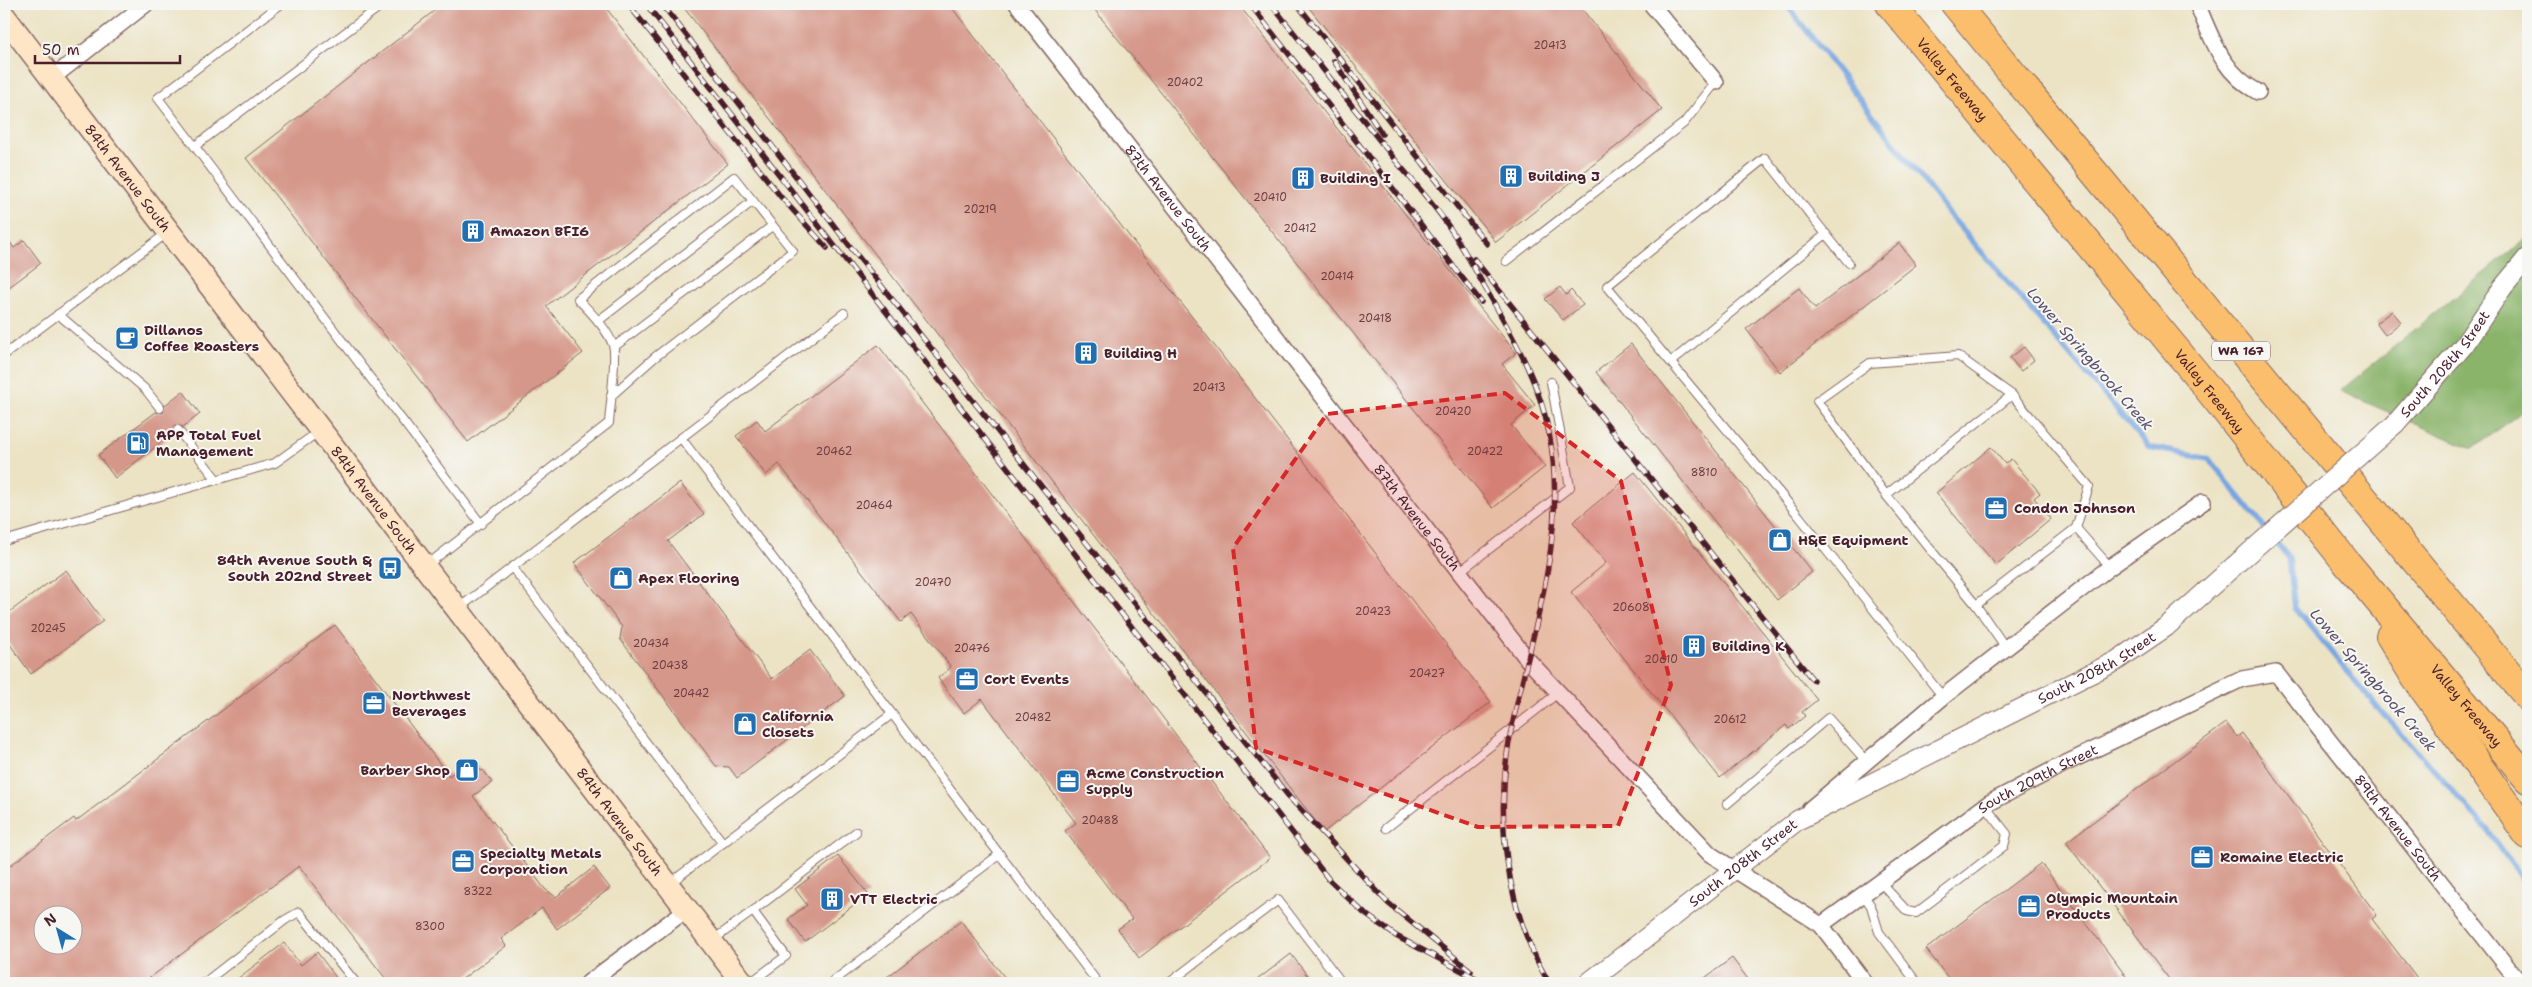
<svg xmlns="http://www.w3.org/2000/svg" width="2532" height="987" font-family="'Shantell Sans',sans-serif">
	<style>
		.forest { fill: #8ab46b; stroke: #6a6a4b }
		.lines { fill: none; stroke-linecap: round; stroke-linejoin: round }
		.stream { stroke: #77a6e1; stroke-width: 5.5 }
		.building { fill: #d59789; fill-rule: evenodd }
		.service-casing { stroke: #836461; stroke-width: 10 }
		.minor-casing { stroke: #836461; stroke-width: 18 }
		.tertiary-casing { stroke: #836461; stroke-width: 21 }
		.secondary-casing { stroke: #836461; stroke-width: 25 }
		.motorway-casing { stroke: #836461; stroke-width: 30 }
		.service { stroke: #fff; stroke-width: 8 }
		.minor { stroke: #fff; stroke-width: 15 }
		.tertiary { stroke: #fff; stroke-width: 19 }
		.secondary { stroke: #fde5c5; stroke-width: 22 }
		.motorway { stroke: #fabe6d; stroke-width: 28 }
		.rail-casing { stroke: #4a1f2b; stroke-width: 5.5 }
		.rail { stroke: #f6f6f2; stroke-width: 4; stroke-dasharray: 11; stroke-linecap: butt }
		.tertiary-bridge-casing { stroke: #836461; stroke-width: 21; stroke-linecap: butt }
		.tertiary-bridge { stroke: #fff; stroke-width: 19 }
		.marked { fill: #d62828; fill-opacity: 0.2; stroke: #d62828; stroke-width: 4; stroke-dasharray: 10 6; stroke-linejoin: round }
		.labels { text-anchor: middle; stroke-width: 4; stroke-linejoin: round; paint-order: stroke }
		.number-label { font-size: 11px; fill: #6d3d42 }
		.shield { fill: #f6f6f2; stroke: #7e6067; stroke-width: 1 }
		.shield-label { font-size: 12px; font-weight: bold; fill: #4a1f2b }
		.street-label { font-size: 14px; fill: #4a1f2b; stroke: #f6f6f2 }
		.poi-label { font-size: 14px; font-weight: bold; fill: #4a1f2b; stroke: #f6f6f2; text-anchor: start }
		.water-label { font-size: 15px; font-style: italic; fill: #5a4e6b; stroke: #f6f6f2 }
	</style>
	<rect width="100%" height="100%" fill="#f6f6f2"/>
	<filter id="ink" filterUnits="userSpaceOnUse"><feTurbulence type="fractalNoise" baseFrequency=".02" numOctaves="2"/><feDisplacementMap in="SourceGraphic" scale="10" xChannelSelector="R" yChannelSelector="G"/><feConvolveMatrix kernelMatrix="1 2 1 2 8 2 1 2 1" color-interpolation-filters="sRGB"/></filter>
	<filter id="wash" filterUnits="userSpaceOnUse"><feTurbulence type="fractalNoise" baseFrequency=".0096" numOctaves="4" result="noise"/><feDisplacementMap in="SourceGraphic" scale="20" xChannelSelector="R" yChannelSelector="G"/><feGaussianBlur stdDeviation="1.12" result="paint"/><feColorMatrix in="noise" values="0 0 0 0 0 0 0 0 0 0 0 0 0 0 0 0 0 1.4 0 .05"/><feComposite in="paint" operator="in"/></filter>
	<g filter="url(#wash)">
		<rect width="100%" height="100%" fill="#ece3c4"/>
		<!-- forest -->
		<polygon class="forest" points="2528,237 2528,407 2473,449 2340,391"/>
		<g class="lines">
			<!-- stream -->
			<polyline class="stream" points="1786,4 1949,214 2149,447 2209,459 2289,558 2295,608 2362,690 2486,828 2528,887"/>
		</g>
		<g id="blocks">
			<!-- building -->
			<g class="building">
				<polygon points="443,4 603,4 728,164 546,306 583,353 468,442 246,158"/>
				<polygon points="681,4 949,4 1491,702 1324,832"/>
				<polygon points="1090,4 1238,4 1516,353 1502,364 1535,405 1511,425 1545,467 1493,508"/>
				<polygon points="1306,4 1578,4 1662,110 1496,242"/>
				<polygon points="4,234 14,248 24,240 41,263 4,291"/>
				<polygon points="1899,243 1916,265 1780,372 1746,329 1799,288 1815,309"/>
				<polygon points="1560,287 1566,295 1571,290 1583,305 1563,320 1545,299"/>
				<polygon points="2392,311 2401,322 2385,335 2376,323"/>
				<polygon points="1631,344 1812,572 1777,600 1596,372"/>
				<polygon points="878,345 1270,858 1139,958 1118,929 1132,919 1065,831 1076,823 982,699 964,713 938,678 951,667 911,614 901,622 779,464 766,475 736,436 757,420 765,431"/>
				<polygon points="2024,347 2034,360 2021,371 2010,358"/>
				<polygon points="183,391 200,414 183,427 175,425 174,433 115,478 98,455 156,412 163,413 165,405"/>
				<polygon points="1991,447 2005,464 2011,459 2040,493 2034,498 2051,519 1996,565 1936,493"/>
				<polygon points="1635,472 1817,700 1802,712 1805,716 1789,729 1786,725 1720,778 1571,592 1606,563 1573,522"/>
				<polygon points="680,483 704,514 668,541 772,679 810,650 845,696 737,778 729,767 716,766 620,639 622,627 574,563"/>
				<polygon points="66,570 103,621 31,674 4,636 4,616"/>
				<path d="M335 625 449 776 472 759 481 771 483 770 492 782 473 796 545 889 556 897 594 867 610 888 557 929 542 908 501 939 506 946 457 983H389L299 866 143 983H4V870L74 818 76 821ZM42 914H72V944H42Z"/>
				<polygon points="2226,723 2237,737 2242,733 2377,915 2372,919 2421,983 2172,983 2066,842"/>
				<polygon points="838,856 868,894 805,942 788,919 807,905 795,889"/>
				<polygon points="2041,863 2131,983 1952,983 1926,949"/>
				<polygon points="961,921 1009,983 879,983"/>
				<polygon points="284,943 301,965 317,952 340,983 232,983"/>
				<polygon points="1291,954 1313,983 1253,983"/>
				<polygon points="1732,958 1751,983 1698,983"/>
			</g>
		</g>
	</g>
	<g filter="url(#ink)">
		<use href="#blocks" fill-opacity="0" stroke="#836461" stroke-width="1"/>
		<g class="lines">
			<!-- service casing -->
			<g class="service-casing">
				<g id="service">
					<polyline points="281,4 158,98 481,524"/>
					<polyline points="195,146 383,4"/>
					<polyline points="1506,261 1684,123 1716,82"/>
					<polyline points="1849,263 1765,158 1607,286 1799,516 1943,697"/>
					<polyline points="58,314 145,389 160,408"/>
					<polyline points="598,321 753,201"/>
					<polyline points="614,347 772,226"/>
					<polyline points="4,355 167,233"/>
					<polyline points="1671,362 1826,234"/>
					<polyline points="178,430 217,480"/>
					<polyline points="681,438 844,313"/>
					<polyline points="1886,495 1817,401 1870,363 1958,356 2012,395"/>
					<polyline points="4,541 275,463 318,432"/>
					<path d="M427 565 609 423C610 408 617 356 613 345 606 327 591 313 578 299L734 177 793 251 655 357 611 396"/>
					<polyline points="512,567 723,843"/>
					<polyline points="1459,572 1570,487 1551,382"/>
					<polyline points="1976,605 1886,495 2012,395 2089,486 2076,528"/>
					<polyline points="459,608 681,438 1098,983"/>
					<polyline points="2006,648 1976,605 2076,528 2110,567"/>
					<polyline points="1727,804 1828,718 1866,761"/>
					<polyline points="1386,828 1558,693"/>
					<polyline points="1880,882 1907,911 1916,913 2004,846 2007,834 1985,806"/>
					<polyline points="669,884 892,714"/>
					<polyline points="1863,894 1871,906 1879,932 1917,983"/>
					<polyline points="753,911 856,832"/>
					<polyline points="713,940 753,911 786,956 750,983"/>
					<polyline points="204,983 285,920 299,912 356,983"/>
					<polyline points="831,983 1000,854"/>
					<polyline points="1169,983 1278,900 1342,983"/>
				</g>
			</g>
			<!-- minor casing -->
			<g class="minor-casing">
				<g id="minor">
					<path id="s1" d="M1017 4 1528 660 1710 854 1821 925 1865 983"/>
					<polyline points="1651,4 1716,82"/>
					<path d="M2197 4C2213 40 2222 73 2258 92"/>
					<polyline points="52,78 146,4"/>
					<polyline points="1810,809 1943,697 2110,567 2203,502"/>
					<path id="s2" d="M1821 925 1989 803 2062 765 2242 679 2276 673 2520 983"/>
					<polyline points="588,983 686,910"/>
				</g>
			</g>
			<!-- tertiary casing -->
			<g class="tertiary-casing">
				<g id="tertiary">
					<path id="s3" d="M2395 424 2464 345 2503 287 2528 257"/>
					<path id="s4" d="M1588 983 1798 820 2116 661 2166 627 2234 566"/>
				</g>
			</g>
			<!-- secondary casing -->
			<g class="secondary-casing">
				<g id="secondary">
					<path id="s5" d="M4 16 743 983"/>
				</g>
			</g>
			<!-- motorway casing -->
			<g class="motorway-casing">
				<g id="motorway">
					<path id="s6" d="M1890 4 2197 375 2346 562 2528 779"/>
					<polyline points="1955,4 2528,697"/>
					<polyline points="2390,636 2415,677 2528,835"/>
				</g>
			</g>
			<!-- service -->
			<use href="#service" class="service"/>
			<!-- minor -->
			<use href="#minor" class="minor"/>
			<!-- tertiary -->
			<use href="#tertiary" class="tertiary"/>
			<!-- secondary -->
			<use href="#secondary" class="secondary"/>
			<!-- motorway -->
			<use href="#motorway" class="motorway"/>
			<!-- rail casing -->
			<g class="rail-casing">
				<g id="rail">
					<polyline points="646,4 1330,881 1364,913 1396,936 1485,983"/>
					<polyline points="662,4 856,254 1290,798 1388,903 1471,971"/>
					<polyline points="1250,4 1481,302"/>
					<path d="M1271 4C1312 56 1354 108 1396 161 1415 184 1437 207 1453 233 1468 255 1480 280 1494 303 1517 344 1540 386 1549 433 1569 535 1531 633 1511 731 1494 816 1505 908 1549 983"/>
					<polyline points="1297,4 1487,244"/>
					<polyline points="632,9 781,197 827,248"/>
					<polyline points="1334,61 1382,134"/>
					<polyline points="1474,259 1813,680"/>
				</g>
			</g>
			<!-- rail -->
			<use href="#rail" class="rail"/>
			<!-- tertiary-bridge casing -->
			<g class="tertiary-bridge-casing">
				<polyline id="tertiary-bridge" points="2234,566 2395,424"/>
			</g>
			<!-- tertiary-bridge -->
			<use href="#tertiary-bridge" class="tertiary-bridge"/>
		</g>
	</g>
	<!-- marked area -->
	<path class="marked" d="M1505 393 1621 481 1671 685 1618 826 1478 827 1256 748 1233 548 1327 414Z"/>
	<!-- icons -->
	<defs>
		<g id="building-square" transform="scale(1.25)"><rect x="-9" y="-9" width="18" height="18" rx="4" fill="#1f6fb2" stroke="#f6f6f2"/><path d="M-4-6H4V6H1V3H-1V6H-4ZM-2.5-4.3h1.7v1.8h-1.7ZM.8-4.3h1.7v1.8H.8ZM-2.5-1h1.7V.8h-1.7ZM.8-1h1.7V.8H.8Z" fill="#fff"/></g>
		<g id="cafe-square" transform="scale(1.25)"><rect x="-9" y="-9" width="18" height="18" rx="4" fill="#1f6fb2" stroke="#f6f6f2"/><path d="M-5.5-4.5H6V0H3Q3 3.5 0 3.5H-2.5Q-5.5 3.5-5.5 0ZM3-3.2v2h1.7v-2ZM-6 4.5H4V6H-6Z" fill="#fff"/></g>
		<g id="fuel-square" transform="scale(1.25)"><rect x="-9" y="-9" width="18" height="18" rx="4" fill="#1f6fb2" stroke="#f6f6f2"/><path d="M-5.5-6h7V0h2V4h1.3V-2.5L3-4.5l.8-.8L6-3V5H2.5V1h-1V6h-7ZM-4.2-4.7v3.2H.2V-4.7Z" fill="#fff"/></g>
		<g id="office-square" transform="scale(1.25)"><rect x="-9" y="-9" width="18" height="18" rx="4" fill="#1f6fb2" stroke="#f6f6f2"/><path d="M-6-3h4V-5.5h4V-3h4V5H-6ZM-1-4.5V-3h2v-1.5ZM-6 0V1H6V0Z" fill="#fff"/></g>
		<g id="shop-square" transform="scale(1.25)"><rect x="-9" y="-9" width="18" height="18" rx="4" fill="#1f6fb2" stroke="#f6f6f2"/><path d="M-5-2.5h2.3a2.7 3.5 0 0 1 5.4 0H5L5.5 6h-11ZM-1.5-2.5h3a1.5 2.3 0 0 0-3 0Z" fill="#fff"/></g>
		<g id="bus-square" transform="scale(1.25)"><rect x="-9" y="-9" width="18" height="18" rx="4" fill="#1f6fb2" stroke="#f6f6f2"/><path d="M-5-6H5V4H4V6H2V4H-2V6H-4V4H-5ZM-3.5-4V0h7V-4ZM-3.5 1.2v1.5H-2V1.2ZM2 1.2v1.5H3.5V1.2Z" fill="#fff"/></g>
	</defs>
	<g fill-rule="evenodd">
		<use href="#building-square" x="1511" y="176"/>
		<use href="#building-square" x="1303" y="178"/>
		<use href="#building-square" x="473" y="231"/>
		<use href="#cafe-square" x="127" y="338"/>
		<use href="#building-square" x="1086" y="353"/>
		<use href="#fuel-square" x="138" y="443"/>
		<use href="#office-square" x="1996" y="508"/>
		<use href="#shop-square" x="1780" y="540"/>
		<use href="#bus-square" x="390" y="568"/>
		<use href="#shop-square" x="621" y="578"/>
		<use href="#building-square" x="1694" y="646"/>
		<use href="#office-square" x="967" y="679"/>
		<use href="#office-square" x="374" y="703"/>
		<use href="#shop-square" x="745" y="724"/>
		<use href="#shop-square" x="467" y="770"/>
		<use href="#office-square" x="1068" y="781"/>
		<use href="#office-square" x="2202" y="857"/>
		<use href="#office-square" x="463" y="861"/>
		<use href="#building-square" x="832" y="899"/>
		<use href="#office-square" x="2029" y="906"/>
	</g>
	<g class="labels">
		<!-- number labels -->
		<g class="number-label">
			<text x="1550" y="49">20413</text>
			<text x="1185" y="86">20402</text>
			<text x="1270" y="201">20410</text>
			<text x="980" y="213">20219</text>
			<text x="1300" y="232">20412</text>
			<text x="1337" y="280">20414</text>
			<text x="1375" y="322">20418</text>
			<text x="1209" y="391">20413</text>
			<text x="1453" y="415">20420</text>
			<text x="834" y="455">20462</text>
			<text x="1485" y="455">20422</text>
			<text x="1704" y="476">8810</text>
			<text x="874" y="509">20464</text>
			<text x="933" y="586">20470</text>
			<text x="1631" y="611">20608</text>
			<text x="1373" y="615">20423</text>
			<text x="48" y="632">20245</text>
			<text x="651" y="647">20434</text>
			<text x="972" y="652">20476</text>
			<text x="1661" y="663">20610</text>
			<text x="670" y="669">20438</text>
			<text x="1427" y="677">20427</text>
			<text x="691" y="697">20442</text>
			<text x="1033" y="721">20482</text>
			<text x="1730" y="723">20612</text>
			<text x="1100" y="824">20488</text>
			<text x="478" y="895">8322</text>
			<text x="430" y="930">8300</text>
		</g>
		<!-- shield labels -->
		<rect class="shield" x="2212" y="341.5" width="58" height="19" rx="4"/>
		<g class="shield-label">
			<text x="2241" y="355">WA 167</text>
		</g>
		<!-- street labels -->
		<g class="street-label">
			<text dy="5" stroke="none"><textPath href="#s6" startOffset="98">Valley Freeway</textPath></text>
			<text dy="5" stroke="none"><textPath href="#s5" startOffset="204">84th Avenue South</textPath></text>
			<text dy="5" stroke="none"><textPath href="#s1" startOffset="246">87th Avenue South</textPath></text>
			<text dy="5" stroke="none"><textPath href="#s3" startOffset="78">South 208th Street</textPath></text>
			<text dy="5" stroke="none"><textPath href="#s6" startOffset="502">Valley Freeway</textPath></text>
			<text dy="5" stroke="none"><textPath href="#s5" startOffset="609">84th Avenue South</textPath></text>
			<text dy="5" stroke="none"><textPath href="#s1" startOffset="651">87th Avenue South</textPath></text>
			<text dy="5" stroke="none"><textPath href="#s4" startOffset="601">South 208th Street</textPath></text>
			<text dy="5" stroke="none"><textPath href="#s6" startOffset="908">Valley Freeway</textPath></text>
			<text dy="5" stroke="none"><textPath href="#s2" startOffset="262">South 209th Street</textPath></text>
			<text dy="5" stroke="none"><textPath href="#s5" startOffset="1014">84th Avenue South</textPath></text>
			<text dy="5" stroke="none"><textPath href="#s2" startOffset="721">89th Avenue South</textPath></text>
			<text dy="5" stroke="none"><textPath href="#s4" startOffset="196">South 208th Street</textPath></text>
		</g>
		<!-- poi labels -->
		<g class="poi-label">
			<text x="1528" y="181">Building J</text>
			<text x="1320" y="183">Building I</text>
			<text x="490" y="236">Amazon BFI6</text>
			<text x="144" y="335">Dillanos<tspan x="144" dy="16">Coffee Roasters</tspan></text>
			<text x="1104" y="358">Building H</text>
			<text x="156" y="440">APP Total Fuel<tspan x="156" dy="16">Management</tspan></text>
			<text x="2014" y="513">Condon Johnson</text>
			<text x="1798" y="545">H&amp;E Equipment</text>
			<text x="372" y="565" text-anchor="end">84th Avenue South &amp;<tspan x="372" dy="16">South 202nd Street</tspan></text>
			<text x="638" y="583">Apex Flooring</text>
			<text x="1712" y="651">Building K</text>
			<text x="984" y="684">Cort Events</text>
			<text x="392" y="700">Northwest<tspan x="392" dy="16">Beverages</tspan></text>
			<text x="762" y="721">California<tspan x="762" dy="16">Closets</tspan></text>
			<text x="450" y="775" text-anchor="end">Barber Shop</text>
			<text x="1086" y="778">Acme Construction<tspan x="1086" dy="16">Supply</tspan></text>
			<text x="480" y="858">Specialty Metals<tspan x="480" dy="16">Corporation</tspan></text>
			<text x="2220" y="862">Romaine Electric</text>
			<text x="2046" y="903">Olympic Mountain<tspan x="2046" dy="16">Products</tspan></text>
			<text x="850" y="904">VTT Electric</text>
		</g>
		<!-- water labels -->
		<g class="water-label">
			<text transform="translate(2090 359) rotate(49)" y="5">Lower Springbrook Creek</text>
			<text transform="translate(2373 680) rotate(49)" y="5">Lower Springbrook Creek</text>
		</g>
	</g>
	<!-- margin -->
	<rect width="2532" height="987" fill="none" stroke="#f6f6f2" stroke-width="20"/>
	<!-- north arrow -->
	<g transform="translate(58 930) rotate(323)"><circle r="24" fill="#f6f6f2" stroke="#b1a0a2"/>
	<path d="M0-4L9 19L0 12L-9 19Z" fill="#1f6fb2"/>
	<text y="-8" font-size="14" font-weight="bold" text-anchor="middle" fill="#4a1f2b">N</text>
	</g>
	<!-- scale -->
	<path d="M35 55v8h145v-8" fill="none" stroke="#4a1f2b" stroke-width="2.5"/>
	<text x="42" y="55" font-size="15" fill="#4a1f2b" stroke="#f6f6f2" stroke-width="4" paint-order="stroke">50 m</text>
</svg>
